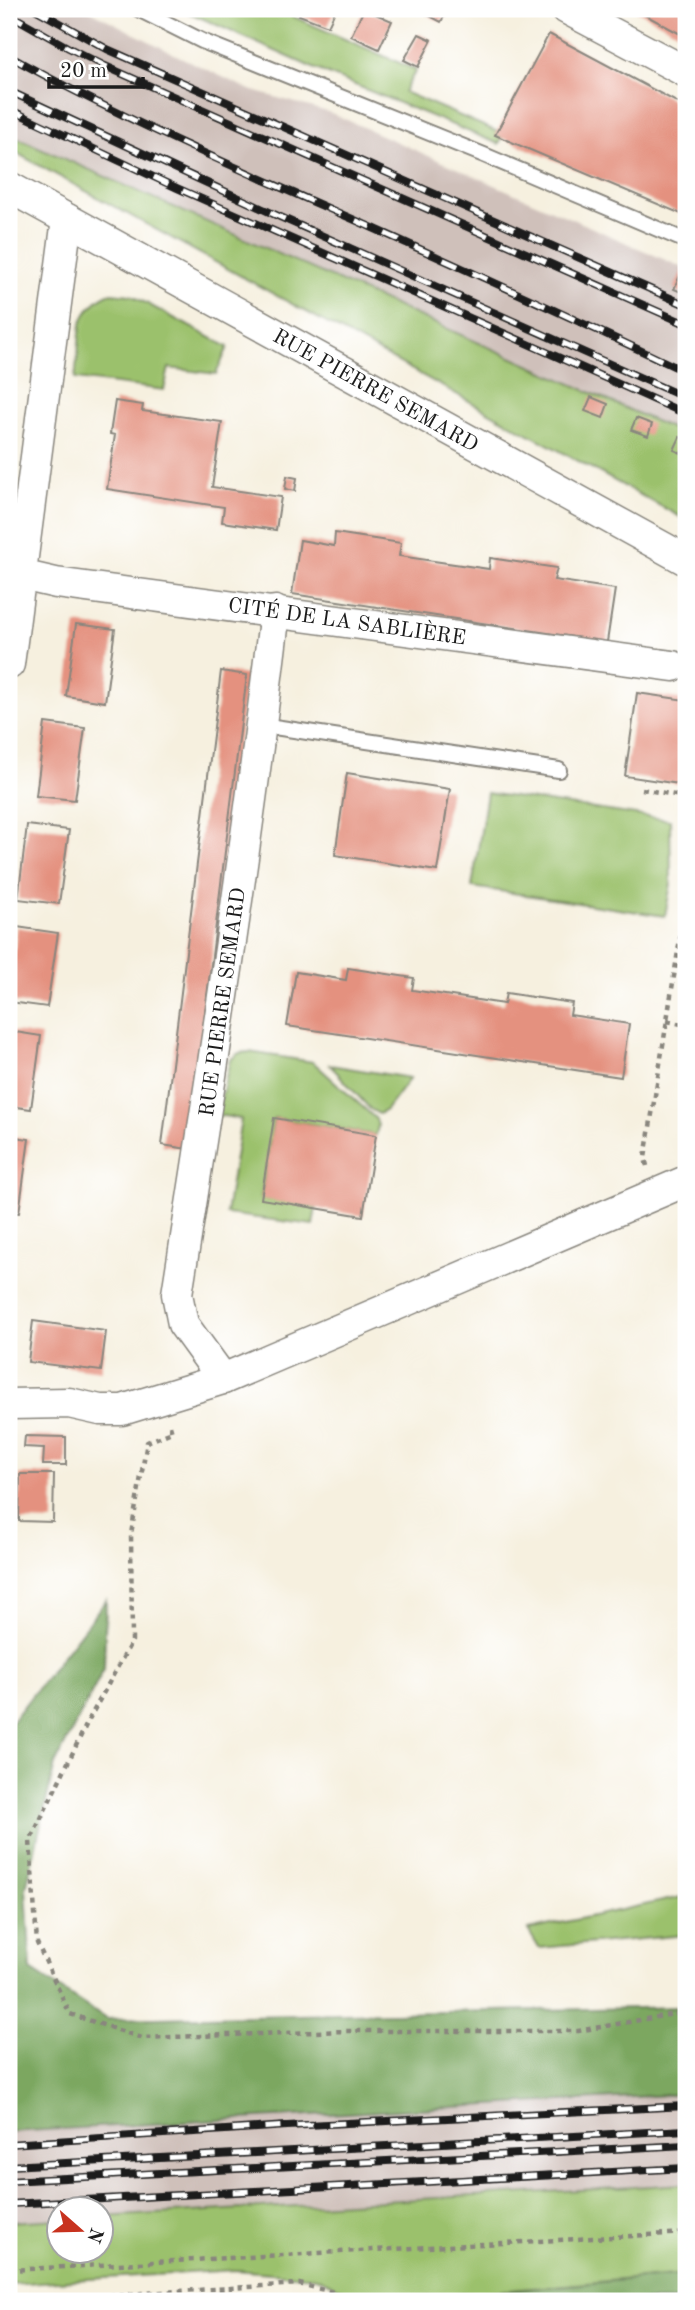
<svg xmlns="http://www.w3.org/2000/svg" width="695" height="2310" font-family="'Old Standard TT',serif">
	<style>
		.industrial { fill: #cfc0ba }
		.green { fill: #9bc16c; stroke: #5c6e44; stroke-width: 2 }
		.forest { fill: #7ca760; stroke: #4c623e; stroke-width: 2 }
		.building { fill: #e4917f }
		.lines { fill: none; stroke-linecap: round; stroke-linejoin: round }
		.service-casing { stroke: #89867e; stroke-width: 18 }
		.minor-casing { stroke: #89867e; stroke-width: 33 }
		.path { stroke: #89867e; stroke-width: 4.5; stroke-dasharray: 5 5; stroke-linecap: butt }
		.service { stroke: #fff; stroke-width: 14 }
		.minor { stroke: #fff; stroke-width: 30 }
		.rail-casing { stroke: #1c1c1c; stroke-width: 8 }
		.rail { stroke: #fff; stroke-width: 5; stroke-dasharray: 16; stroke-linecap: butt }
		.labels { text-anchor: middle; stroke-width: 5; stroke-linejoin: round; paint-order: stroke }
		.street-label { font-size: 21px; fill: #1c1c1c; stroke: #fff }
	</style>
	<rect width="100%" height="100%" fill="#fff"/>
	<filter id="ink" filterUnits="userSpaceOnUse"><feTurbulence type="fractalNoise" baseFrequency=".0143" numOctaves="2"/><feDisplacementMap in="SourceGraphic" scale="14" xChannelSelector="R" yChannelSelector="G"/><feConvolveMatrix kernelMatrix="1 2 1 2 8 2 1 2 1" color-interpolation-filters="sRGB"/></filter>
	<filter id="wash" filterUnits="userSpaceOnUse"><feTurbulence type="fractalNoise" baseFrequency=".00686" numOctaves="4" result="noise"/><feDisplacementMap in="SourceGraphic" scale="28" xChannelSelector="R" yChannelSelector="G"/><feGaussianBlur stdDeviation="1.57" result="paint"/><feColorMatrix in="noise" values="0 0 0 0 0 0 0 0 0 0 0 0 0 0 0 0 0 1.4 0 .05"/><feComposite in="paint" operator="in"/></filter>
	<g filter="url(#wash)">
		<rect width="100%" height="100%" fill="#f6f0df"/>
		<!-- industrial -->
		<g class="industrial">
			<polygon points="9,9 87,9 172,53 250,90 331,113 686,269 686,435 9,134"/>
			<polygon points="686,2094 686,2184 102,2217 102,2208 60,2208 59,2219 9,2222 9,2132"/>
		</g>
		<!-- green -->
		<g class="green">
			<polygon points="181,9 276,9 416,70 404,92 498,132 496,135 502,138 499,144 311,67"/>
			<polygon points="9,134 686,435 686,520 9,149"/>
			<path d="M111 293 131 295 228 347 216 374 169 368 164 390 75 379 81 324C87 309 97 298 111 293Z"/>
			<polygon points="487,793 670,820 671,884 665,916 472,887"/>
			<polygon points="249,1052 313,1062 376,1119 378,1126 376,1135 274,1118 261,1198 316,1208 313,1225 226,1214 241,1119 217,1115 230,1060 239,1053"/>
			<polygon points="330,1065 410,1078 386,1110 379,1114 370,1109"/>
			<polygon points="686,1896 686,1935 539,1948 528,1930"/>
			<polygon points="686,2184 686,2274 411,2299 411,2301 356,2301 345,2290 316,2277 236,2270 9,2284 9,2222 59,2219 60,2250 102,2250 102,2217"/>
		</g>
		<!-- forest -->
		<g class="forest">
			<polygon points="106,1600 104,1669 55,1764 26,1888 31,1970 106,2019 686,2007 686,2094 9,2132 9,1725"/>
			<polygon points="686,2274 686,2301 411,2301 411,2300"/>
		</g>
		<g id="blocks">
			<!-- building -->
			<g class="building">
				<polygon points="302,9 336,9 328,26 299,15"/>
				<polygon points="364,9 392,21 379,49 351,36"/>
				<polygon points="417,9 448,9 441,22"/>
				<polygon points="634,9 686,9 686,37"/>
				<polygon points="419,34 432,40 418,67 404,60"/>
				<polygon points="549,34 686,107 686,216 495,135"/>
				<polygon points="683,269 686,270 686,294 674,289"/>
				<polygon points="591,397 608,404 603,418 585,411"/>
				<polygon points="115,401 143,405 142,411 222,422 212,487 281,497 276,530 222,522 224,507 107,489 115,435 110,434"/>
				<polygon points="636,418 652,424 648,436 631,430"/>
				<polygon points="680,437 686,440 686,455 674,450"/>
				<polygon points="287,476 297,478 295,491 285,489"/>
				<polygon points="335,533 401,543 399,556 489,569 490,558 557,568 554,580 615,589 607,642 292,594 300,540 334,546"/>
				<polygon points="76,624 115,629 105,702 66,696"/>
				<polygon points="221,671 247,675 188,1149 162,1145"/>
				<polygon points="637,693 686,700 686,785 625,776"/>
				<polygon points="45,723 85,728 75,800 36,796"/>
				<polygon points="347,773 450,789 437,871 335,855"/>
				<polygon points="27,825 69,830 59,904 18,899"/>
				<polygon points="17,927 58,933 47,1007 9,1002"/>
				<polygon points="348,968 414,978 412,990 504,1004 506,993 572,1003 570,1015 629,1024 621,1077 287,1026 296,972 346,980"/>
				<polygon points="9,1031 41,1036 31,1109 9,1106"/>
				<polygon points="274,1118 376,1135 363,1216 261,1199"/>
				<polygon points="9,1136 29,1139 19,1213 9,1212"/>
				<polygon points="33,1321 106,1331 101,1371 28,1362"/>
				<polygon points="25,1436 66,1437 66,1465 43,1465 44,1448 24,1447"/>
				<polygon points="20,1474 54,1474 53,1522 19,1521"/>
			</g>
		</g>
	</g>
	<g filter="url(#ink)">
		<use href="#blocks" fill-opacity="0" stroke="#89867e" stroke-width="2"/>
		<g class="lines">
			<!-- service casing -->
			<g class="service-casing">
				<g id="service">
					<polyline points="138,9 202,41 484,155 686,241"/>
					<polyline points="261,725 559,770"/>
				</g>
			</g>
			<!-- minor casing -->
			<g class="minor-casing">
				<g id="minor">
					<polyline points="567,9 686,72"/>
					<polyline points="9,187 686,560"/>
					<polyline points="21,575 56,583 673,666"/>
					<polyline points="9,664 67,219"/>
					<path d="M223 1379 183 1324 177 1294C213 1067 248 839 275 611"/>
					<polyline points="9,1404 69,1403 100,1410 122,1410 223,1379 686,1181"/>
				</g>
			</g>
			<!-- path -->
			<g class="path">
				<polyline points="642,789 686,797"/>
				<polyline points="667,1021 686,1025"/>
				<polyline points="647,1166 645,1158 686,901"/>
				<polyline points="170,1425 172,1432 147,1442 131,1534 132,1641 88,1721 30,1841 37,1943 70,2014 142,2038 345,2031 578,2031 674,2014 686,2014"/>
				<polyline points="9,2270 686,2233"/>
				<polyline points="9,2301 299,2284 333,2292 345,2301"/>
			</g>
			<!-- service -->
			<use href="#service" class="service"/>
			<!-- minor -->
			<use href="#minor" class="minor"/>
			<!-- rail casing -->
			<g class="rail-casing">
				<g id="rail">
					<polyline points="35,9 107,49 686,305"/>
					<polyline points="9,14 69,48 105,66 686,324"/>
					<path d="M9 56C126 121 250 174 373 228 478 275 582 322 686 372"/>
					<polyline points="9,91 278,216 686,398"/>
					<polyline points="9,109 177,188 686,414"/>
					<polyline points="9,2144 287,2126 686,2106"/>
					<polyline points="9,2166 686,2130"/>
					<polyline points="9,2181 686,2145"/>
					<polyline points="9,2204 686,2168"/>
				</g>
			</g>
			<!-- rail -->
			<use href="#rail" class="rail"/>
		</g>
	</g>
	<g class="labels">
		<!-- street labels -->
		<g class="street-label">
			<text transform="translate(376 390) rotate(29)" y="7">RUE PIERRE SEMARD</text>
			<text transform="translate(347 621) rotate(8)" y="7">CITÉ DE LA SABLIÈRE</text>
			<text transform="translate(222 1002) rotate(-82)" y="7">RUE PIERRE SEMARD</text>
		</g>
	</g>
	<!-- margin -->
	<rect width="695" height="2310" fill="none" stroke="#fff" stroke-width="35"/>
	<!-- north arrow -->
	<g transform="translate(80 2230) rotate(110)"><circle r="33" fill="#ffffff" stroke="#a4a4a4" stroke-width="2"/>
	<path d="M0-5L12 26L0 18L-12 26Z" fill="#c8321e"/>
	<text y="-10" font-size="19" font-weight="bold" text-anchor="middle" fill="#1c1c1c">N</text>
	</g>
	<!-- scale -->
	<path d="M49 77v10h94v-10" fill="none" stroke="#1c1c1c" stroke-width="3.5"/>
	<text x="60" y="77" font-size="21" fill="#1c1c1c" stroke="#ffffff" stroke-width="5" paint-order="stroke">20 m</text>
</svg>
